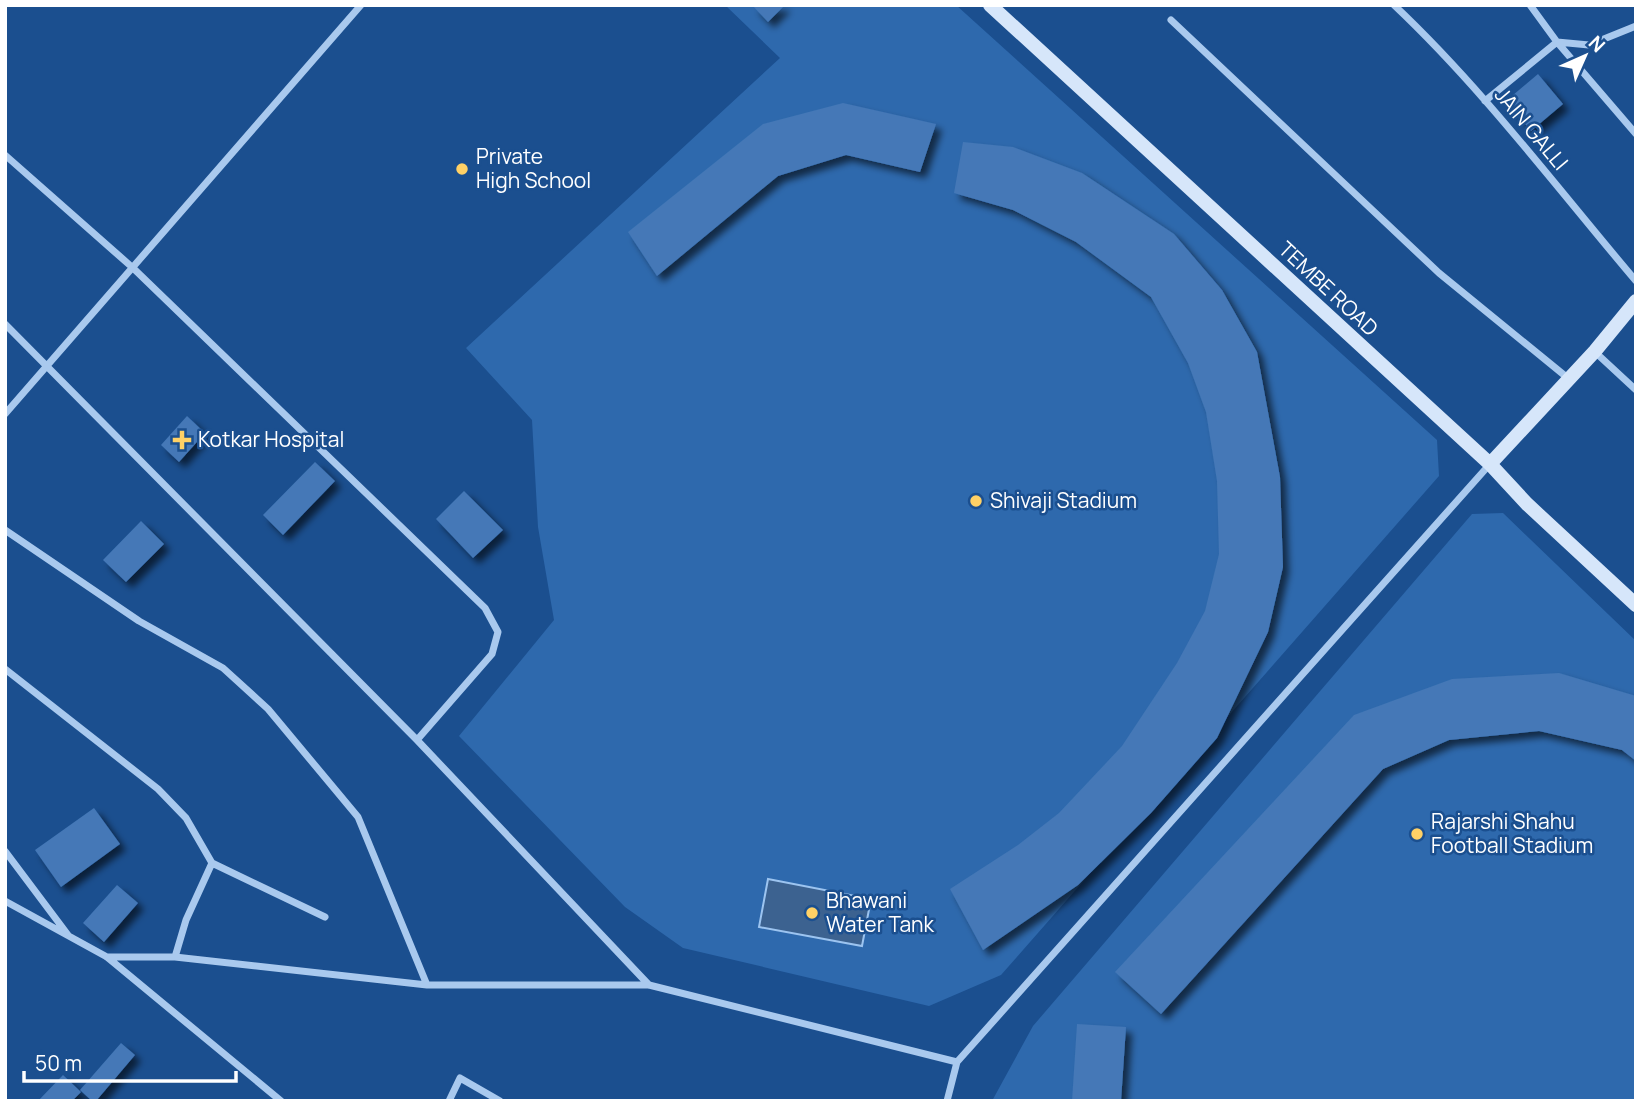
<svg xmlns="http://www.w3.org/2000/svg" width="1641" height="1106" viewBox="0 0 1641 1106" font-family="Manrope,sans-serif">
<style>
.green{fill:#2e69ad}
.water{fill:#3c6290;stroke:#9cc4f0;stroke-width:2}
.building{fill:#4478b7;filter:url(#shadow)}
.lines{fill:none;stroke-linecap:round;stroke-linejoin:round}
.street{stroke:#a9c9ee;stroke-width:7}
.secondary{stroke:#d6e6fa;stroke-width:14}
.poi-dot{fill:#ffd166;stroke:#1b4f8f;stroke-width:2.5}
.labels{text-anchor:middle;stroke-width:5;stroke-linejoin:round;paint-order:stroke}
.street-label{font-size:21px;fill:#fff;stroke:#1b4f8f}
.poi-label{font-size:21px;fill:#fff;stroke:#1b4f8f;text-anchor:start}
</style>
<defs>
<filter id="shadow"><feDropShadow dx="6" dy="6" stdDeviation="3.5" flood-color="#0009"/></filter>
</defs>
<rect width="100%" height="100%" fill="#1b4f8f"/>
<path class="green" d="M725 5H956L1437 440 1439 476 1001 975 929 1006 683 948 625 907 459 736 554 620 538 527 532 420 466 348 780 58Z
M1503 513 1636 641V1101H992L1033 1026 1472 514Z"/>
<path class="water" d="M768 879 871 899 862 946 759 927Z"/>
<path class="building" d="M752 5H785L768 22Z
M1538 74 1563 104 1531 131 1506 101Z
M843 103 936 124 920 172 846 155 778 176 657 276 628 232 763 124Z
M963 142 1013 147 1082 173 1174 234 1222 290 1257 352 1280 477 1283 567 1268 632 1217 738 1151 813 1078 885 983 950 950 889 1018 845 1059 813 1122 746 1177 663 1205 611 1219 554 1217 481 1206 412 1188 363 1151 297 1076 242 1013 210 954 193Z
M187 416 205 433 179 462 161 445Z
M315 462 335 481 283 535 263 515Z
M464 491 503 530 473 558 436 519Z
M141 521 164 544 126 582 103 560Z
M1559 673 1636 696V761L1622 750 1539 731 1449 740 1383 769 1161 1014 1115 972 1354 715 1452 679Z
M94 808 120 844 61 887 35 850Z
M117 885 138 903 104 942 83 923Z
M1077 1024 1126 1027 1121 1101H1072Z
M121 1043 135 1055 96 1101H92L80 1090Z
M63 1075 81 1092 72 1101H38Z"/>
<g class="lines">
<path class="street" d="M1394 5C1483 89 1557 188 1636 281
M1530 5 1557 42 1589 45 1636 26
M1171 20 1439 273 1569 379
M1485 101 1557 42 1636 134
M5 155 133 268 485 608 498 632 492 654 417 740
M5 324 417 740 649 985
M1595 352 1636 390
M5 414 361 5
M5 530 139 621 223 668 268 709 358 817 427 985
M5 669 158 789 186 818 212 863 325 917
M5 851 68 935
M5 901 107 957 281 1101
M107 957H175L427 985H649L957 1062 947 1101
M175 957 186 920 212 863
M957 1062 1490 464
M449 1101 460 1078 500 1101"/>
<path class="secondary" d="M990 5 1490 464 1527 504 1636 605
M1490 464 1595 351 1636 301"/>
</g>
<g class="poi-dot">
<circle cx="462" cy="169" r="7"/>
<path d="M178.5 429.5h7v7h7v7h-7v7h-7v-7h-7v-7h7z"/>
<circle cx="976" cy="501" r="7"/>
<circle cx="1417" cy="834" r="7"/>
<circle cx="812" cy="913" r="7"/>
</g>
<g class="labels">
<g class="street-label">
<text transform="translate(1531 129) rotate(50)" y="7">JAIN GALLI</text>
<text transform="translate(1328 289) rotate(43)" y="7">TEMBE ROAD</text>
</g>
<g class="poi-label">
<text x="476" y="164">Private<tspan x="476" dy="24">High School</tspan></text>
<text x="198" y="447">Kotkar Hospital</text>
<text x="990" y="508">Shivaji Stadium</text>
<text x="1431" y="829">Rajarshi Shahu<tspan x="1431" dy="24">Football Stadium</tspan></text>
<text x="826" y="908">Bhawani<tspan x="826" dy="24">Water Tank</tspan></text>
</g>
</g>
<rect width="1641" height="1106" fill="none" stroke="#ffffff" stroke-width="14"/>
<g transform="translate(1585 56) rotate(45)" stroke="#1b4f8f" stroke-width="5" paint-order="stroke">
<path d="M0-5L12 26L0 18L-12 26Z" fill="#ffffff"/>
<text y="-10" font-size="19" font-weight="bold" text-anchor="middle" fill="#ffffff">N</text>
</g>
<path d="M24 1071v10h212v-10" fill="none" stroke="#ffffff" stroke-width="3.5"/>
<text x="35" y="1071" font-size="21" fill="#ffffff" stroke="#1b4f8f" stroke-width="5" paint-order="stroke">50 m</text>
</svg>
